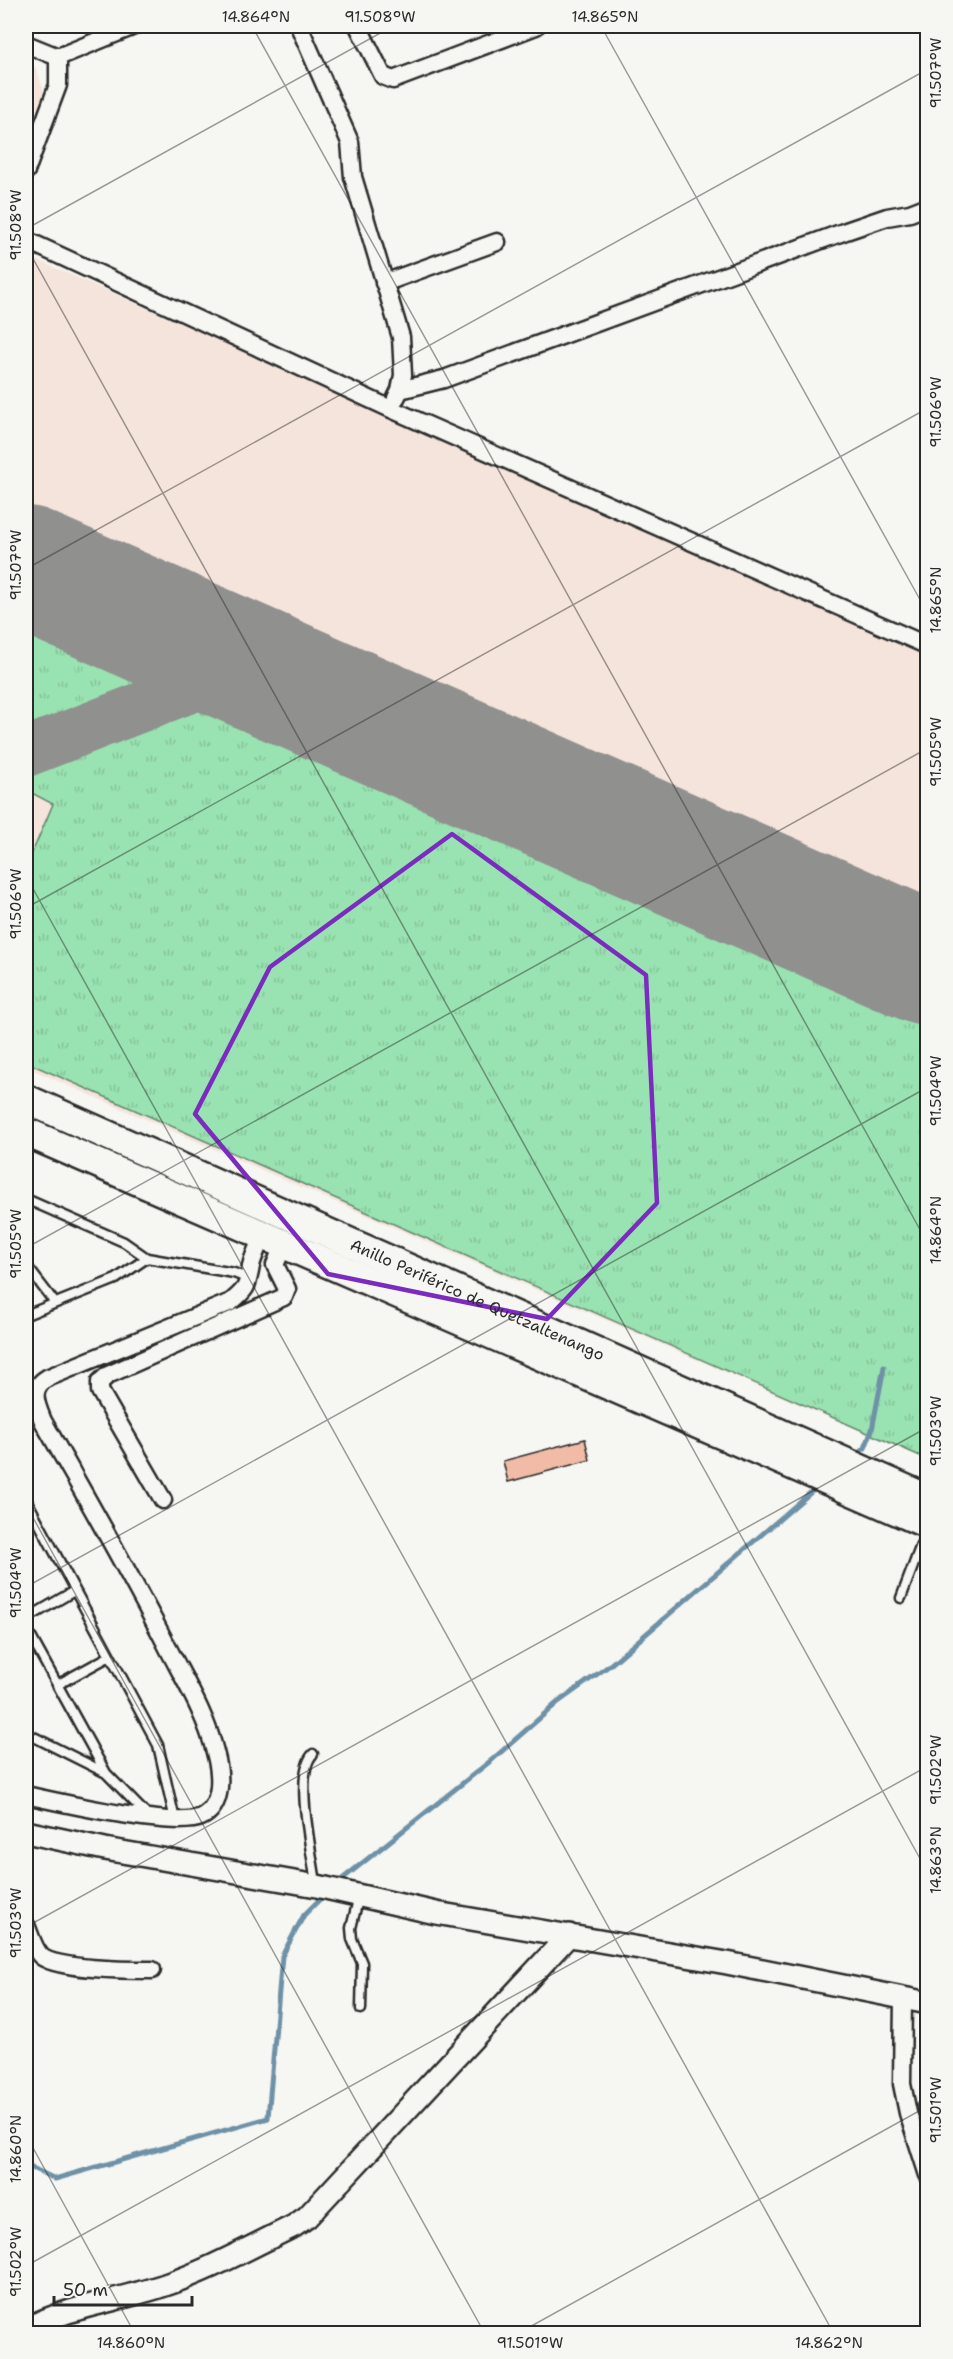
<svg xmlns="http://www.w3.org/2000/svg" width="953" height="2359" viewBox="0 0 953 2359" font-family="'Shantell Sans',sans-serif">
<style>
.built{fill:#f5e4dc}
.grass{fill:url(#grass-tufts);stroke:#62866e;stroke-width:1.5}
.lines{fill:none;stroke-linecap:round;stroke-linejoin:round}
.stream{stroke:#6e91a7;stroke-width:5}
.taxiway{stroke:#90908e;stroke-width:50}
.runway{stroke:#90908e;stroke-width:124}
.building{fill:#f2bba7;stroke:#2b2b2b;stroke-width:1.5}
.service-casing{stroke:#2b2b2b;stroke-width:13}
.minor-casing{stroke:#2b2b2b;stroke-width:21}
.tertiary-casing{stroke:#2b2b2b;stroke-width:26}
.trunk-casing{stroke:#2b2b2b;stroke-width:33}
.service{stroke:#f6f6f2;stroke-width:8}
.minor{stroke:#f6f6f2;stroke-width:16}
.tertiary{stroke:#f6f6f2;stroke-width:21}
.trunk{stroke:#f6f6f2;stroke-width:28}
.marked{fill:none;stroke:#7b2cbf;stroke-width:4.5;stroke-linejoin:round}
.ticks{fill:none;stroke:#2b2b2b;stroke-width:1.5;stroke-opacity:0.45}
.labels{text-anchor:middle;stroke-width:4.5;stroke-linejoin:round;paint-order:stroke}
.street-label{font-size:16px;fill:#2b2b2b;stroke:#f6f6f2}
.neatline{fill:none;stroke:#2b2b2b;stroke-width:2}
.ticks-label{font-size:15px;text-anchor:middle;fill:#2b2b2b}
</style>
<defs>
<pattern id="grass-tufts" width="24" height="20" patternUnits="userSpaceOnUse" patternTransform="scale(1.5)"><rect width="24" height="20" fill="#99e2b1"/><path d="M3 7l-1-3M5 7V3M7 7l1-3M15 17l-1-3M17 17v-4M19 17l1-3" fill="none" stroke="#84c298"/></pattern>
</defs>
<rect width="100%" height="100%" fill="#f6f6f2"/>
<filter id="ink" filterUnits="userSpaceOnUse"><feTurbulence type="fractalNoise" baseFrequency=".0167" numOctaves="2"/><feDisplacementMap in="SourceGraphic" scale="12" xChannelSelector="R" yChannelSelector="G"/><feConvolveMatrix kernelMatrix="1 2 1 2 8 2 1 2 1" color-interpolation-filters="sRGB"/></filter>
<g filter="url(#ink)">
<path class="built" d="M26 57 37 70 44 92 26 133Z
M26 255 927 652V1460L26 1067Z"/>
<path class="grass" d="M26 598 129 644C147 663 149 677 127 693L26 734Z
M232 695 274 707 927 996V1459L26 1062V867L53 804 26 790V774L204 700Z"/>
<g class="lines">
<path class="stream" d="M854 1456 865 1448 872 1430 884 1367
M336 1884 493 1759 557 1703 610 1665 817 1487
M26 2165 55 2179 268 2118 282 1956 304 1915 325 1894"/>
<path class="taxiway" d="M131 615C166 635 202 670 154 702
M26 752 190 688 225 679H253L278 683 332 702"/>
<path class="runway" d="M26 568 928 964"/>
</g>
<path class="building" d="M585 1439 590 1460 508 1482 503 1461Z"/>
<g class="lines">
<defs>
<path id="service" d="M26 1199 124 1242 147 1258 234 1273 249 1279
M26 1265 55 1303
M26 1315 116 1279 147 1258
M26 1499 158 1745 175 1820
M901 1598 927 1529
M26 1619 74 1591
M26 1628 106 1773
M57 1685 110 1656
M26 1733 106 1773 148 1816
M313 1754C293 1774 313 1856 316 1884
M359 1896 351 1928 352 1939 362 1963 361 2009"/>
<path id="minor" d="M299 26 350 142 353 177 401 337 403 375 400 390 396 398
M358 26 383 76 393 80 536 26
M26 44 58 57 134 26
M26 171 58 85V57
M26 240 391 409 928 646
M384 283 497 242
M400 390 444 379 846 231 887 217 910 213 928 206
M163 1500 100 1391V1382L108 1375 284 1297 287 1289 275 1265 284 1244
M26 1795C58 1802 175 1829 201 1817 224 1806 221 1773 215 1752 206 1715 185 1681 168 1648 129 1571 85 1496 43 1421 36 1404 29 1389 47 1378L231 1302C248 1288 247 1286 251 1266 253 1256 259 1245 263 1235
M26 1925C30 1934 33 1947 40 1955 52 1970 132 1970 152 1970
M903 1998 902 2084 908 2113 928 2175"/>
<path id="tertiary" d="M26 1832 105 1849 317 1886 436 1913 727 1963 928 2003
M26 2329C70 2306 118 2301 165 2285 210 2270 252 2246 294 2226L307 2217 569 1935"/>
<g id="trunk">
<path id="s1" d="M26 1099 928 1499"/>
<path d="M26 1132 928 1524"/>
</g>
</defs>
<use href="#service" class="service-casing"/>
<use href="#minor" class="minor-casing"/>
<use href="#tertiary" class="tertiary-casing"/>
<use href="#trunk" class="trunk-casing"/>
<use href="#service" class="service"/>
<use href="#minor" class="minor"/>
<use href="#tertiary" class="tertiary"/>
<use href="#trunk" class="trunk"/>
</g>
</g>
<path class="marked" d="M452 834 646 975 657 1203 547 1319 328 1274 195 1114 270 967Z"/>
<path class="ticks" d="M252 26 928 1244M601 26 928 614M26 229 393 26M26 246 928 1873M26 569 928 69M26 876 834 2334M26 908 928 408M26 1248 928 748M26 1505 485 2334M26 1587 928 1087M26 1927 928 1427M26 2135 135 2334M26 2266 928 1766M517 2334 928 2106"/>
<g class="labels">
<g class="street-label">
<text dy="6" stroke="none"><textPath href="#s1" startOffset="494">Anillo Periférico de Quetzaltenango</textPath></text>
</g>
</g>
<rect width="953" height="2359" fill="none" stroke="#f6f6f2" stroke-width="66"/>
<path d="M54 2296v9h138v-9" fill="none" stroke="#2b2b2b" stroke-width="3"/>
<text x="63" y="2296" font-size="18" fill="#2b2b2b" stroke="#f6f6f2" stroke-width="4.5" paint-order="stroke">50 m</text>
<rect x="33" y="33" width="887" height="2293" class="neatline"/>
<g class="ticks-label">
<text x="256" y="22">14.864°N</text>
<text x="380" y="22">91.508°W</text>
<text x="605" y="22">14.865°N</text>
<text transform="translate(936 73) rotate(-90)" y="5">91.507°W</text>
<text transform="translate(16 225) rotate(-90)" y="5">91.508°W</text>
<text transform="translate(936 412) rotate(-90)" y="5">91.506°W</text>
<text transform="translate(16 565) rotate(-90)" y="5">91.507°W</text>
<text transform="translate(936 600) rotate(-90)" y="5">14.865°N</text>
<text transform="translate(936 752) rotate(-90)" y="5">91.505°W</text>
<text transform="translate(16 904) rotate(-90)" y="5">91.506°W</text>
<text transform="translate(936 1091) rotate(-90)" y="5">91.504°W</text>
<text transform="translate(936 1230) rotate(-90)" y="5">14.864°N</text>
<text transform="translate(16 1244) rotate(-90)" y="5">91.505°W</text>
<text transform="translate(936 1431) rotate(-90)" y="5">91.503°W</text>
<text transform="translate(16 1583) rotate(-90)" y="5">91.504°W</text>
<text transform="translate(936 1770) rotate(-90)" y="5">91.502°W</text>
<text transform="translate(936 1860) rotate(-90)" y="5">14.863°N</text>
<text transform="translate(16 1923) rotate(-90)" y="5">91.503°W</text>
<text transform="translate(936 2110) rotate(-90)" y="5">91.501°W</text>
<text transform="translate(16 2149) rotate(-90)" y="5">14.860°N</text>
<text transform="translate(16 2262) rotate(-90)" y="5">91.502°W</text>
<text x="131" y="2348">14.860°N</text>
<text x="530" y="2348">91.501°W</text>
<text x="829" y="2348">14.862°N</text>
</g>
</svg>
